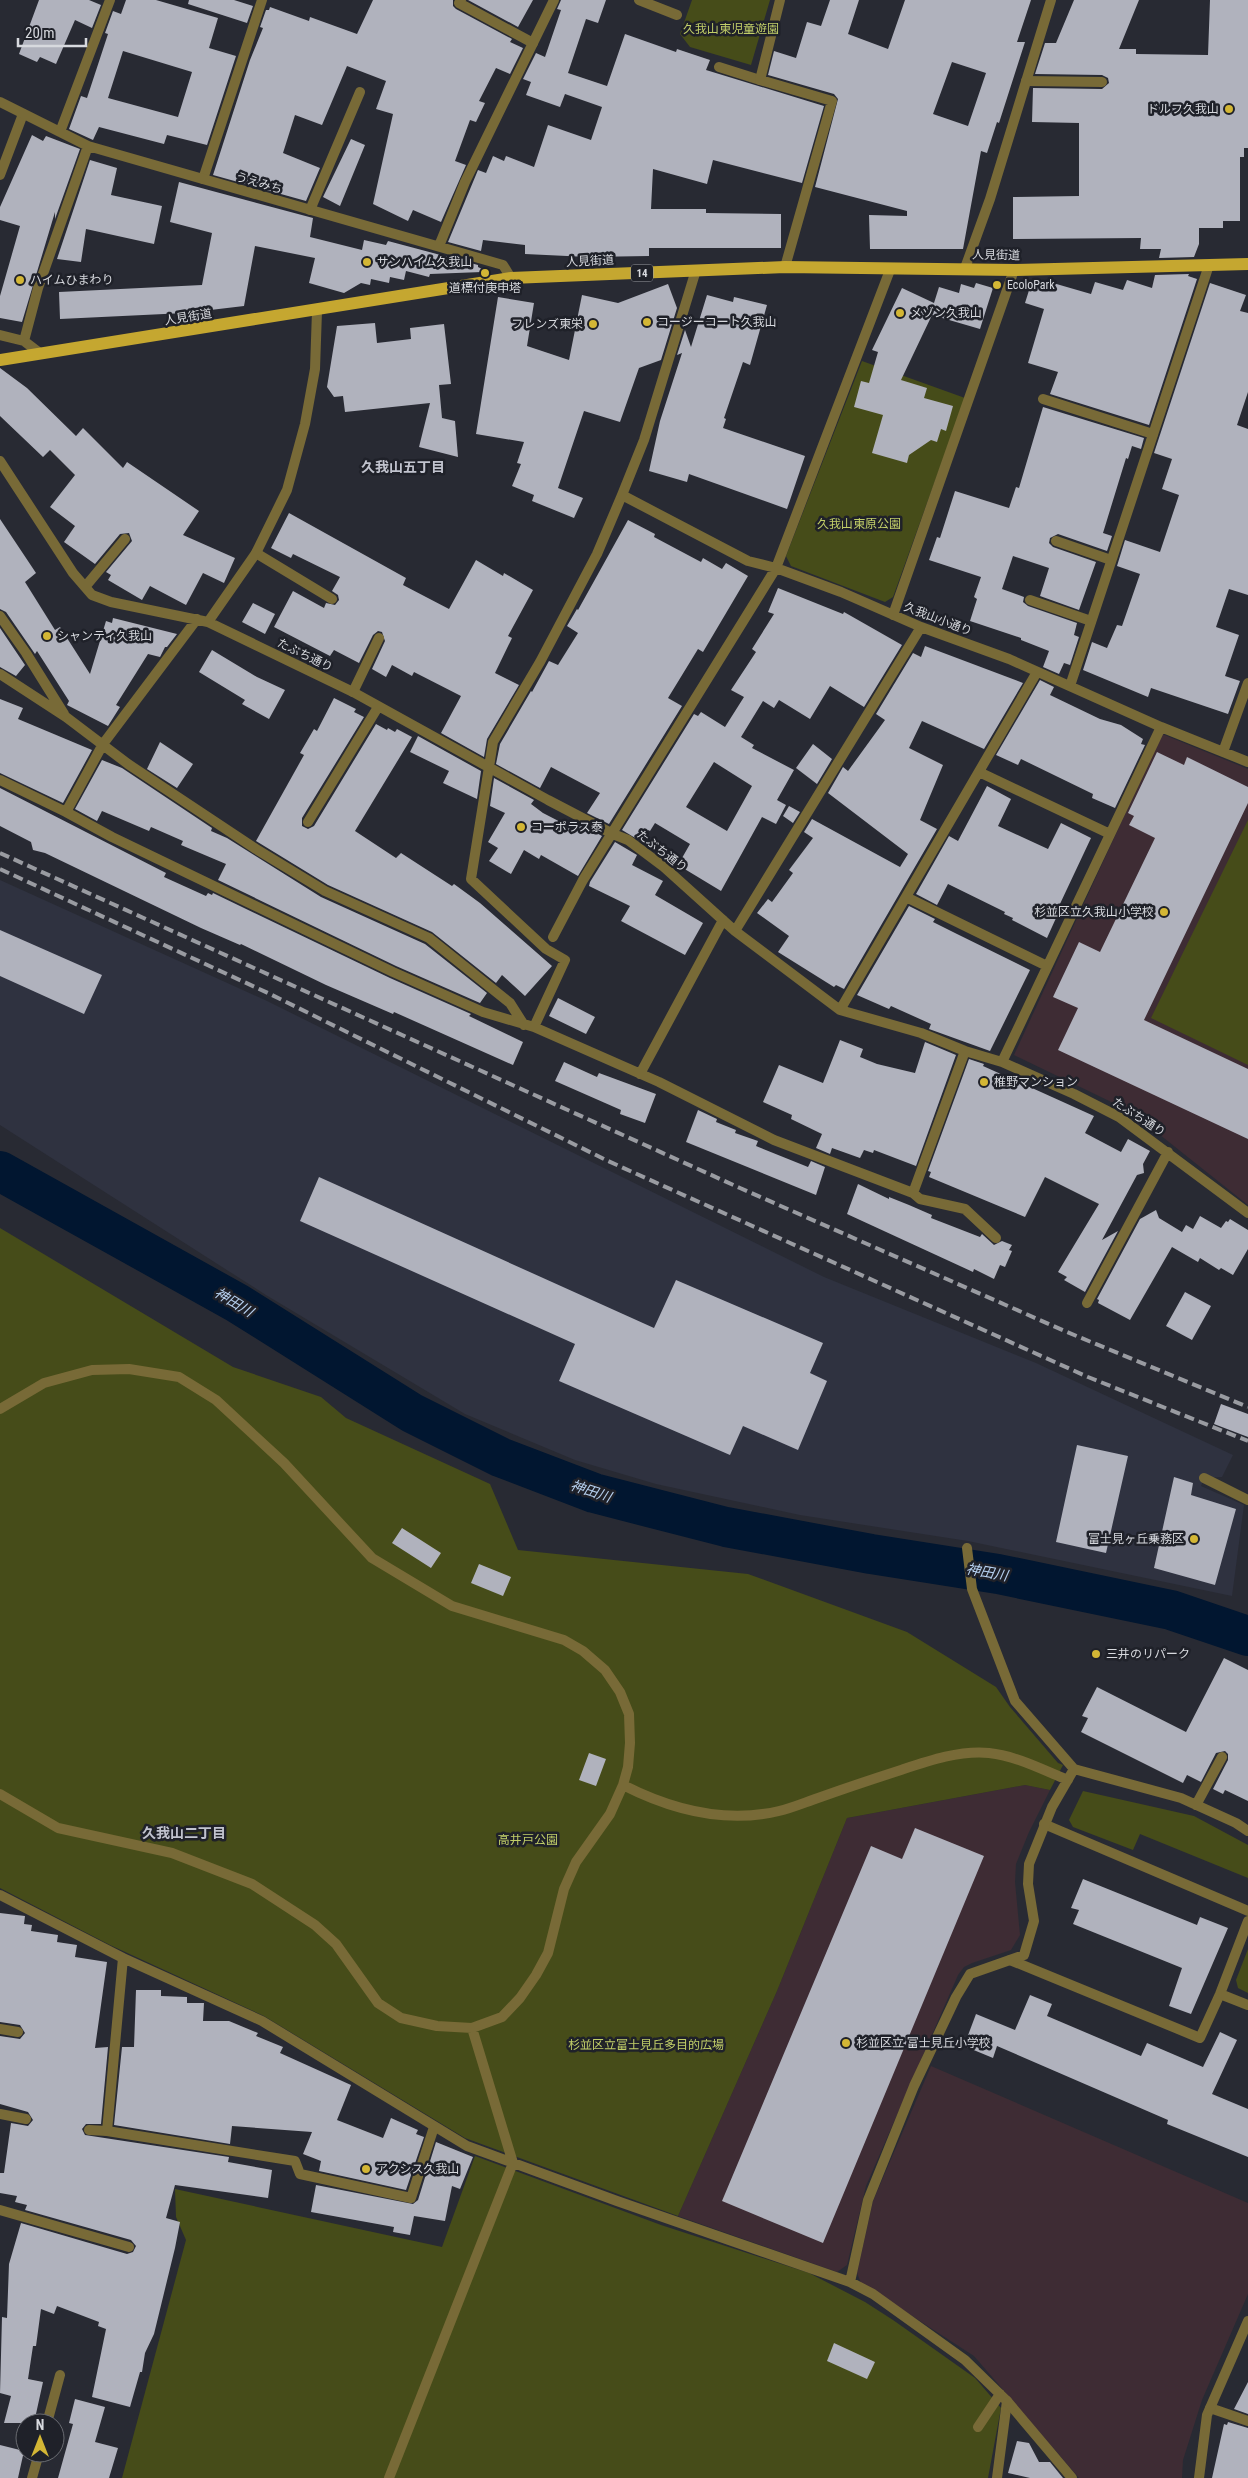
<svg xmlns="http://www.w3.org/2000/svg" width="1248" height="2478" viewBox="0 0 1248 2478" font-family="'Roboto Condensed','Noto Sans JP',sans-serif">
<style>
.built{fill:#2f3240}
.education{fill:#3e2c34}
.green{fill:#464c19}
.lines{fill:none;stroke-linecap:round;stroke-linejoin:round}
.river{stroke:#011630;stroke-width:40}
.building{fill:#b0b2bd;fill-rule:evenodd}
.lane{stroke:#786a37;stroke-width:10}
.street{stroke:#786a37;stroke-width:10}
.primary{stroke:#c5a730;stroke-width:12}
.rail{stroke:#999ba1;stroke-width:4;stroke-dasharray:10 5;stroke-linecap:butt}
.poi-dot{fill:#d3b635;stroke:#1f2129;stroke-width:2}
.labels{text-anchor:middle;stroke-width:5;stroke-linejoin:round;paint-order:stroke}
.shield{fill:#1f2129;stroke:#a0a2a8;stroke-width:1}
.shield-label{font-size:11px;font-weight:bold;fill:#d7d9de}
.park-label{font-size:12px;fill:#c2cf68;stroke:#1f2129}
.poi-label{font-size:12px;fill:#d7d9de;stroke:#1f2129;text-anchor:start}
.street-label{font-size:12px;fill:#d7d9de;stroke:#1f2129}
.neighbourhood-label{font-size:14px;font-weight:bold;fill:#c1c3ce;stroke:#1f2129}
.water-label{font-size:14px;font-style:italic;fill:#b6d0ef;stroke:#1f2129}
</style>
<rect width="100%" height="100%" fill="#282a33"/>
<path class="built" d="M0 880 265 1000 824 1277 1036 1363 1233 1455 1222 1477 1204 1478 1201 1486 1244 1505 1232 1596 968 1541 800 1515 656 1484 575 1460 465 1414 266 1295 0 1125Z"/>
<path class="education" d="M1162 734 1248 769V1205L1130 1111 1014 1055Z
M1025 1785 1050 1790 1029 1832 1016 1864 1015 1882 1020 1935 1011 1950 972 1963 964 1967 958 1975 866 2186 847 2265 837 2272 678 2216 777 1991 847 1818Z
M931 2066 1248 2203V2294L1202 2400 1183 2460 1182 2478H1079L974 2356 861 2283 857 2273 873 2201Z"/>
<path class="green" d="M692 0H770L751 65 690 47 680 34Z
M862 361 965 398 893 597 885 602 791 566 786 556Z
M1248 820V1065L1151 1018Z
M0 1228 233 1367 321 1397 346 1418 490 1484 518 1550 748 1574 907 1632 996 1687 1010 1707 1058 1763 1063 1765 1050 1790 1025 1785 847 1818 777 1991 678 2216 465 2138 264 2016 110 1945 0 1888Z
M1083 1791 1194 1816 1248 1845V1878L1140 1834 1133 1850 1073 1827 1069 1820Z
M1248 1949V1993L1238 1988 1236 1980Z
M475 2156 661 2225 809 2273 865 2302 893 2320 975 2378 1001 2408 988 2478H122L186 2240 176 2217 175 2189 442 2247Z"/>
<g class="lines">
<path class="river" d="M0 1171 237 1303 412 1413 500 1457 594 1493 726 1527 871 1554 998 1574 1171 1610 1248 1636"/>
</g>
<path class="building" d="M39 0H89L101 5 92 28 75 20 56 64 40 57 37 62 19 54Z
M126 0H156L218 18 209 48 236 56 207 145 167 135 164 144 99 127 93 140 69 129 81 96 87 98 108 34 105 33 113 11 121 14ZM123 51 192 72 178 117 108 98Z
M189 0H234L253 6 247 23 188 4Z
M373 0H453V6L456 9 512 39 510 42 523 48 510 74 496 68 479 101 485 103 476 122 470 120 455 161 466 165 441 222 413 210 408 221 373 204 393 114 376 109 386 81 347 66 322 125 295 115 283 153 320 168 306 201 213 175 250 60 263 28 260 27 266 10H269L270 7 309 21 310 17 357 34Z
M468 0H533L518 27Z
M561 0H606L598 23 586 19 568 73 607 86 625 34 676 52 677 49 710 60 706 70 824 106 802 183 713 160 707 184 653 169 651 209H706V213L781 214V248H649V256L588 257 525 254V245L483 240 481 251 448 242 478 170 486 173 493 156 504 161 506 156 534 167 548 125 591 140 602 107 565 94 560 107 526 95 531 82 523 79 536 53 545 57 561 10 557 9Z
M830 0H859L848 34 888 49 905 0H1031L1017 42H1025L999 123 997 122 987 153 981 151 963 249H870L869 215 907 216V211L815 187 838 99 834 94 768 75 774 51 796 58 807 22 821 26ZM952 62 986 73 968 126 933 114Z
M1074 0H1139L1119 49H1136V54L1208 55 1210 0H1248V148H1244V157H1240V221H1223V228H1199V244L1194 257 1159 258 1161 249H1140L1141 238 1013 239V197L1079 196V123L1032 122 1033 88 1102 89 1109 83 1108 78 1102 75 1035 74 1045 43H1056Z
M32 135 43 141 46 136 80 149 55 219V212L22 322 0 318V296L20 226 0 220V207Z
M351 139 365 145 340 206 323 197Z
M90 160 117 168 111 195 162 206 154 244 86 229 81 262 57 259Z
M179 182 313 218 310 237 362 250 364 240 386 245 388 241 478 265V267L482 269V272L430 274 429 277 406 271 404 280 390 277 389 283 371 279 370 285 361 283 344 293 309 283 315 258 255 246 244 306 185 313 60 319 59 292 202 285 212 233 170 222Z
M1189 274 1188 276 1197 279 1149 425 1050 394 1058 372 1028 363 1044 309 1025 303 1031 284 1050 289 1053 283 1091 294 1095 282 1123 290 1127 280 1152 288 1155 275Z
M976 283 993 288 980 329 932 315 901 380 927 388 924 398 953 406 946 431 941 429 937 442 931 440 909 455 907 463 872 453 883 415 854 407 861 381 869 383 878 352 872 350 902 288 934 303 939 287 959 293 961 284 974 288Z
M1210 283 1246 295 1240 311 1248 313V392L1237 425 1248 429V595L1229 589 1216 627 1239 635 1225 676 1240 681 1228 714 1151 688 1148 697 1083 670 1092 642 1107 648 1117 625 1122 626 1140 574 1117 566 1125 540 1160 552 1179 495 1162 489 1172 459 1154 453Z
M668 284 677 308 661 360 639 368 620 422 584 411 558 488 583 498 574 518 532 501 534 495 512 486 521 464 517 463 524 442 476 434 498 297 534 303 527 346 569 360 582 295 618 303Z
M707 295 733 302 734 297 767 305 750 365 743 362 724 418 726 419 723 428 805 456 787 509 689 474 687 482 649 471 660 421 682 353 677 355 685 330 691 347Z
M375 323 377 343 411 339 410 328 444 324 451 384 439 385 442 418 455 421 458 457 419 447 430 403 345 412 343 396 334 397 327 387 337 326Z
M0 368 27 388 76 436 83 428 123 468 127 462 199 511 183 535 235 558 224 583 203 573 186 605 150 586 142 600 108 580 111 575 106 572 132 541 129 533 120 534 95 564 64 542 75 526 50 507 75 475 50 450 43 457 0 416Z
M1043 407 1144 438 1141 449 1132 446 1128 459 1126 458 1103 533 1112 536 1107 551 1058 534 1050 538 1049 543 1053 547 1096 562 1079 610 1040 596 1049 568 1013 556 1002 589 1024 597 1023 602 1028 606 1077 623 1074 635 1079 637 1070 665 1064 663 1059 674 1043 667 1049 651 1021 640V638L970 621 977 599 974 597 981 577 929 560 937 537 940 538 955 491 1009 508 1016 487 1019 488Z
M289 513 406 578 403 585 449 609 476 560 503 576 504 573 533 590 508 636 512 638 495 673 519 685 487 739 484 757 441 733 461 696 414 672 412 676 392 665 386 677 372 669 385 641 382 632 378 631 373 635 359 663 334 650 330 656 274 627 293 591 324 608 326 603 335 605 339 600 338 595 332 591 340 577 293 554 291 558 271 548Z
M0 519 36 573 25 582 55 630 60 627 90 674 106 621 112 623 113 618 177 634 167 647H165L160 657 148 654 116 705 120 707 108 726 67 705 69 701 37 651 35 654 6 612 0 609Z
M628 520 655 534 654 537 701 562 703 558 722 569 726 563 748 576 703 652 698 649 668 698 682 706 609 824 587 813 600 793 551 767 540 788 496 764 500 744 531 691 532 692 549 661 558 665 578 633 567 626 577 609 578 610Z
M778 588 843 614 844 612 902 645 864 707 830 686 810 719 779 700 774 708 763 701 741 737 754 745 752 748 794 770 777 800 786 805 776 824 762 817 721 891 678 865 690 844 655 823 650 831 648 830 642 842 622 830 694 714 698 716 701 712 725 727 744 697 731 690 756 652 752 649 774 614 768 612ZM714 762 752 786 727 831 686 807Z
M253 603 275 614 265 634 242 622Z
M0 628 25 665 16 676 0 667Z
M925 646 1023 683 984 749 922 721 909 748 943 765 920 820 937 829 844 989 836 985 834 987 778 952 789 936 757 913 768 899 772 902 793 873 789 870 813 838 804 832 812 819 900 867 908 854 828 793 843 767 848 771 885 720 876 714 913 653 921 657Z
M212 650 257 677 285 690 269 719 242 704 245 700 199 672Z
M1040 680 1054 687 1050 695 1100 719 1121 725 1143 739 1141 744 1145 745 1115 808 1092 798 1093 794 1021 759 1018 765 996 755Z
M334 698 356 709 354 712 364 717 302 818V826L308 829 314 826 376 724 387 730 388 728 395 732 397 729 412 737 355 831 396 858 401 853 452 886 454 884 480 903 552 966 525 996 502 975 496 983 432 932 328 885 256 841 304 755 300 753 314 729 317 731Z
M0 699 23 708 18 719 92 750 63 803 0 773Z
M418 736 481 771 477 799 443 783 449 771 410 752Z
M160 742 193 764 177 788 147 769Z
M813 744 832 759 817 784 796 768Z
M1157 752 1184 765 1187 757 1248 787V803L1144 1020 1248 1069V1139L1058 1050 1078 1008 1053 997 1079 942 1100 952 1155 838 1129 825 1134 816 1128 813Z
M102 760 122 768 212 828 211 831 227 838 321 897 425 944 487 993 480 1003 396 966 218 880 226 864 181 845 183 841 151 827 149 831 102 811 97 821 75 809Z
M494 778 534 800 531 804 543 813 576 830 580 824 602 836 578 876 541 855 539 859 524 850 511 874 489 861 498 848 488 842 505 813 490 806Z
M987 786 1011 799 998 826 1048 849 1061 823 1091 838 1059 906 1061 907 1047 938 1012 920 1013 918 1004 914 1005 912 948 884 937 905 916 894 949 836 958 841Z
M0 788 166 873 164 877 206 896 208 893 212 895 213 893 390 978 471 1014 469 1016 523 1042 513 1065 394 1012 393 1014 326 985 241 944 240 945 201 928 45 853 33 850 31 842 0 826Z
M789 806 800 812 793 823 783 816Z
M615 842 637 855 632 865 663 881 655 895 703 923 685 955 621 921 630 906 589 886 590 882Z
M909 906 935 919 933 922 957 934 1030 970 990 1051 929 1029 931 1024 891 1006 889 1009 857 995Z
M0 930 102 975 84 1014 0 976Z
M558 998 595 1017 586 1034 549 1016Z
M840 1040 863 1049 860 1057 877 1064 915 1073 925 1042 956 1055 916 1166 874 1150 873 1153 864 1150 860 1158 832 1148 830 1154 816 1148 822 1134 791 1119 792 1115 763 1102 779 1065 823 1083Z
M969 1059 984 1064 983 1066 1094 1116 1085 1133 1121 1152 1128 1139 1150 1151 1143 1164 1144 1173 1137 1175 1102 1240 1118 1231 1085 1292 1064 1280 1067 1277 1058 1272 1099 1204 1045 1177 1025 1217 929 1177 931 1172 928 1171Z
M564 1062 597 1077 599 1073 656 1094 645 1123 620 1114 621 1110 555 1081Z
M698 1110 717 1119 716 1122 736 1130 735 1133 758 1141 756 1146 808 1167 811 1161 825 1167 816 1195 686 1142Z
M319 1177 654 1328 676 1280 823 1343 810 1373 827 1381 798 1450 743 1426 730 1455 559 1381 575 1344 300 1221Z
M858 1184 889 1199V1197L909 1205 932 1215 931 1218 980 1237 982 1234 994 1245 1002 1241 1012 1245 1009 1250 1012 1251 1005 1267 1000 1265 994 1279 974 1269 973 1272 847 1214Z
M1156 1210 1159 1218 1182 1232 1186 1225 1193 1229 1200 1216 1221 1228 1226 1221 1228 1222 1230 1219 1248 1230V1249L1233 1275 1221 1268 1219 1270 1200 1258 1198 1262 1172 1247 1130 1320 1098 1303 1099 1300 1097 1299 1140 1219Z
M1185 1292 1211 1306 1192 1340 1166 1326Z
M1221 1404 1248 1414V1437L1214 1424Z
M1077 1445 1128 1456 1106 1553 1056 1542Z
M1174 1477 1193 1483 1191 1495 1236 1509 1215 1585 1154 1568Z
M402 1528 441 1553 431 1568 392 1543Z
M479 1564 511 1577 503 1596 471 1583Z
M1224 1658 1248 1670V1801L1225 1790 1223 1794 1213 1789 1228 1760V1754L1225 1751 1216 1753 1201 1782 1187 1775 1183 1783 1081 1732 1088 1718 1082 1716 1097 1687 1186 1732Z
M589 1753 606 1759 596 1786 579 1780Z
M915 1828 984 1856 823 2243 722 2201 871 1846 902 1859Z
M1083 1879 1197 1925 1200 1917 1228 1928 1191 2014 1169 2006 1182 1968 1073 1924 1079 1910 1071 1908Z
M0 1913 25 1916 24 1924 32 1925 31 1931 58 1935 57 1942 77 1945 75 1957 107 1962 95 2048 108 2047 101 2124H86L82 2129 85 2135 229 2157 228 2162 272 2170 268 2198 175 2185 166 2218 180 2222 175 2248 154 2334 145 2353 142 2372H140L130 2407 92 2397 106 2329 98 2326 99 2322 57 2306 54 2314 41 2309 36 2346H33L28 2379 43 2382 34 2423H4L11 2396 0 2393 2 2317 7 2318 9 2264 21 2223 127 2254 133 2252 136 2246 131 2240 25 2210 27 2205 15 2202 17 2196 0 2193V2173H4L11 2123 28 2126 33 2120 28 2112 0 2104V2036L20 2039 25 2033 20 2025 0 2022Z
M136 1990H161V1996L187 1997V2003H204L203 2021H229L258 2033 256 2036 283 2047 280 2053 351 2085 337 2120 383 2138 391 2118 418 2130 416 2134 424 2137 406 2190 319 2171 321 2161 303 2154 312 2132 232 2126 230 2144 114 2125 122 2047H134Z
M1030 1995 1052 2004 1047 2016 1141 2056 1147 2043 1203 2067 1220 2032 1237 2040 1212 2094 1248 2109V2157L1167 2124 1168 2120 997 2046 993 2058 964 2046 976 2014 1015 2030Z
M436 2142 473 2157 460 2189 452 2186 445 2221 414 2216 410 2235 393 2232 394 2227 311 2212 316 2185 413 2204 418 2200Z
M834 2343 875 2362 867 2379 827 2361Z
M1248 2382V2414L1234 2409Z
M75 2399 105 2407 95 2442 118 2448 109 2478H58L73 2424 69 2423Z
M1228 2422 1248 2428V2478H1212L1224 2424 1227 2425Z
M1017 2441 1029 2443 1039 2462H1050L1063 2478H1030L1008 2473Z
M0 2445 24 2451 18 2478H0Z"/>
<g class="lines">
<path class="lane" d="M461 0 459 3 533 43
M639 0 677 15
M719 67 760 80
M1026 81 1102 82
M0 175 23 114
M203 179 262 0
M310 210 360 92
M1043 399 1153 434
M1056 541 1111 560
M256 553 332 599
M1030 600 1091 621
M353 692 379 638
M1044 1824 1248 1911
M1010 1960 1200 2038 1220 1994 1248 1921
M1220 1994 1248 2005
M0 2029 18 2032
M0 2114 26 2119
M89 2130 107 2131 295 2161 300 2174 411 2198 434 2127
M0 2210 129 2247
M1210 2408 1248 2421
M997 2478 1007 2401"/>
<path class="street" d="M780 0 760 80 832 101 785 267
M0 102 88 146 503 265 511 278
M60 132 110 0
M439 246 465 182 554 0
M965 268 990 199 1051 0
M0 335 24 341 41 354
M24 341 38 288 88 146
M0 461 73 573 92 595 111 602 208 622 353 692 548 800 613 834 628 840 664 867 735 931 840 1010 921 1033 965 1051 1002 1062 1074 1094 1119 1117 1248 1213
M622 495 748 561 776 568 841 592 921 627 1009 659 1161 727 1248 762
M85 587 125 539
M893 615 1014 270
M0 616 26 653 64 714
M208 622 256 553 287 490 305 424 315 369 317 311
M0 674 66 717 128 764 256 849 325 891 429 938 510 1003 524 1025
M1070 686 1209 265
M1223 752 1248 683
M979 772 1110 834
M0 780 66 812 112 837 393 972 483 1012 534 1027 659 1082 774 1140 913 1193 965 1051
M66 812 103 744 197 619
M308 822 378 707
M906 897 1047 966
M735 931 921 627
M553 937 583 880 776 568 890 270
M840 1010 1037 672
M534 1027 565 960 546 949 471 879 493 742 540 662 597 554 622 495 644 440 696 270
M1002 1062 1161 727
M640 1074 723 920
M913 1193 920 1199 965 1209 996 1238
M1087 1303 1168 1152
M0 1409 44 1383 92 1370 129 1369 179 1377 216 1400 284 1463 372 1558 452 1606 564 1640 583 1651 605 1670 620 1692 629 1714 630 1743 628 1767 623 1785 610 1814 576 1862 564 1889 548 1953 536 1975 520 1998 502 2017 472 2028 437 2026 401 2018 378 2003 336 1944 315 1925 252 1884 172 1853 58 1828 0 1794
M1204 1478 1248 1500
M967 1548 972 1589 1015 1701 1074 1769 1181 1798 1236 1823 1248 1831
M623 1785C672 1810 724 1824 779 1811 792 1808 806 1802 818 1798 846 1788 873 1779 901 1770 928 1761 960 1750 989 1753 1017 1756 1043 1770 1068 1780
M1196 1805 1222 1757
M0 1895 123 1958 262 2021 467 2146 617 2201 850 2282 873 2294 965 2360 1007 2401 1072 2478
M107 2131 123 1958
M850 2282 868 2200 914 2086 956 1997 970 1974 1024 1955 1034 1921 1028 1884 1029 1864 1052 1807 1074 1769
M47 2423 60 2375
M978 2427 1000 2394
M32 2478 39 2453
M389 2478 513 2163 472 2028
M1199 2478 1207 2415 1248 2321"/>
<path class="primary" d="M0 360 511 278 785 267 1014 270 1248 264"/>
<path class="rail" d="M0 853 740 1188 1067 1332 1248 1407
M0 869 270 994 608 1161 1088 1377 1248 1441"/>
</g>
<g class="poi-dot">
<circle cx="1229" cy="109" r="5"/>
<circle cx="367" cy="262" r="5"/>
<circle cx="485" cy="273" r="5"/>
<circle cx="20" cy="280" r="5"/>
<circle cx="997" cy="285" r="5"/>
<circle cx="900" cy="313" r="5"/>
<circle cx="647" cy="322" r="5"/>
<circle cx="593" cy="324" r="5"/>
<circle cx="47" cy="636" r="5"/>
<circle cx="521" cy="827" r="5"/>
<circle cx="1164" cy="912" r="5"/>
<circle cx="984" cy="1082" r="5"/>
<circle cx="1194" cy="1539" r="5"/>
<circle cx="1096" cy="1654" r="5"/>
<circle cx="846" cy="2043" r="5"/>
<circle cx="366" cy="2169" r="5"/>
</g>
<g class="labels">
<rect class="shield" x="631" y="264.5" width="22" height="17" rx="4"/>
<g class="shield-label">
<text x="642" y="277">14</text>
</g>
<g class="park-label">
<text x="731" y="33">久我山東児童遊園</text>
<text x="859" y="528">久我山東原公園</text>
<text x="528" y="1844">高井戸公園</text>
<text x="646" y="2049">杉並区立富士見丘多目的広場</text>
</g>
<g class="poi-label">
<text x="1219" y="113" text-anchor="end">ドルフ久我山</text>
<text x="377" y="266">サンハイム久我山</text>
<text x="30" y="284">ハイムひまわり</text>
<text x="1007" y="289">EcoloPark</text>
<text x="485" y="292" text-anchor="middle">道標付庚申塔</text>
<text x="910" y="317">メゾン久我山</text>
<text x="657" y="326">コージーコート久我山</text>
<text x="583" y="328" text-anchor="end">フレンズ東栄</text>
<text x="57" y="640">シャンティ久我山</text>
<text x="531" y="831">コーポラス泰</text>
<text x="1154" y="916" text-anchor="end">杉並区立久我山小学校</text>
<text x="994" y="1086">椎野マンション</text>
<text x="1184" y="1543" text-anchor="end">富士見ヶ丘乗務区</text>
<text x="1106" y="1658">三井のリパーク</text>
<text x="856" y="2047">杉並区立 富士見丘小学校</text>
<text x="376" y="2173">アクシス久我山</text>
</g>
<g class="street-label">
<text transform="translate(259 183) rotate(16)" y="4">うえみち</text>
<text transform="translate(996 255) rotate(1)" y="4">人見街道</text>
<text transform="translate(590 261) rotate(-3)" y="4">人見街道</text>
<text transform="translate(188 317) rotate(-9)" y="4">人見街道</text>
<text transform="translate(938 619) rotate(21)" y="4">久我山小通り</text>
<text transform="translate(305 655) rotate(26)" y="4">たぶち通り</text>
<text transform="translate(662 851) rotate(38)" y="4">たぶち通り</text>
<text transform="translate(1139 1117) rotate(33)" y="4">たぶち通り</text>
</g>
<g class="neighbourhood-label">
<text x="403" y="472">久我山五丁目</text>
<text x="184" y="1838">久我山二丁目</text>
</g>
<g class="water-label">
<text transform="translate(234 1302) rotate(31)" y="5">神田川</text>
<text transform="translate(591 1491) rotate(18)" y="5">神田川</text>
<text transform="translate(987 1572) rotate(10)" y="5">神田川</text>
</g>
</g>
<g transform="translate(40 2438)"><circle r="24" fill="#1f2129" stroke="#696b71"/>
<path d="M0-4L9 19L0 12L-9 19Z" fill="#d3b635"/>
<text y="-8" font-size="14" font-weight="bold" text-anchor="middle" fill="#d7d9de">N</text>
</g>
<path d="M18 38v8h68v-8" fill="none" stroke="#d7d9de" stroke-width="2.5"/>
<text x="25" y="38" font-size="15" fill="#d7d9de" stroke="#1f2129" stroke-width="4" paint-order="stroke">20 m</text>
</svg>
